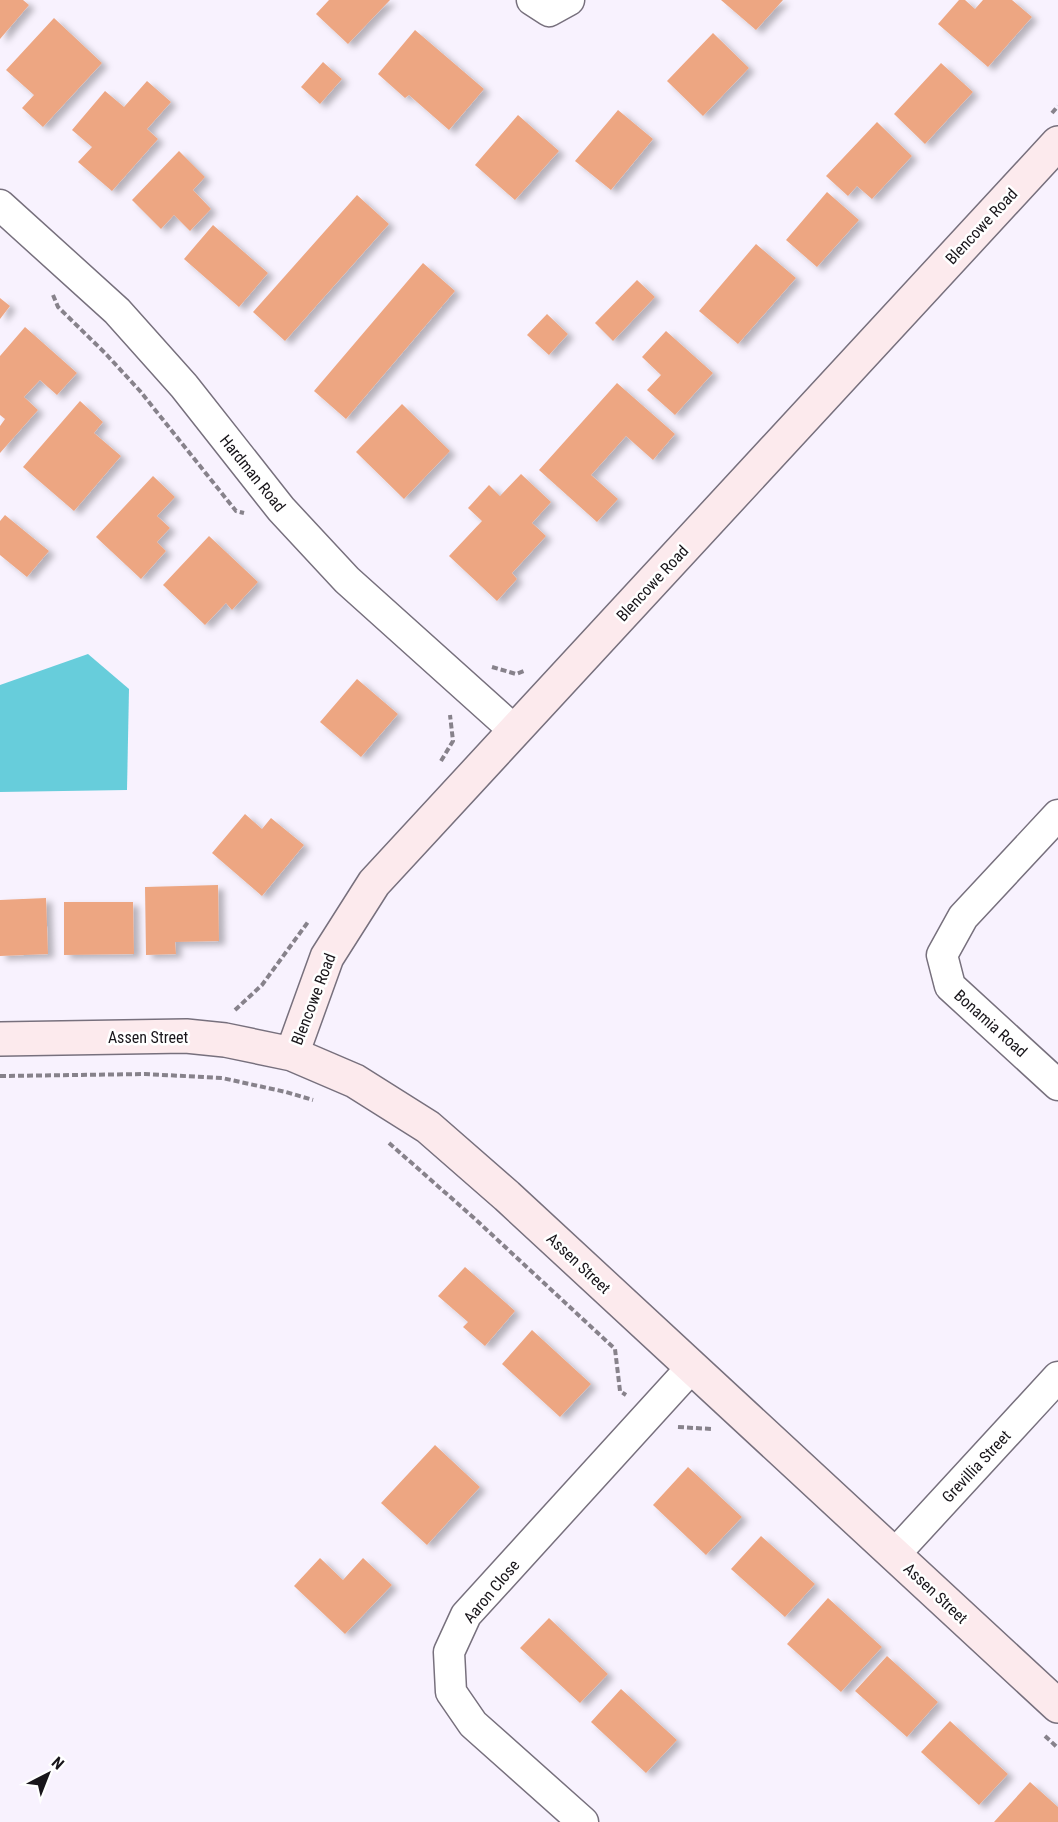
<svg xmlns="http://www.w3.org/2000/svg" width="1058" height="1822" viewBox="0 0 1058 1822" font-family="'Roboto Condensed',sans-serif">
<style>
.water{fill:#67cddb}
.building{fill:#eda682;filter:url(#shadow)}
.lines{fill:none;stroke-linecap:round;stroke-linejoin:round}
.street-casing{stroke:#77707d;stroke-width:33}
.secondary-casing{stroke:#77707d;stroke-width:36}
.path{stroke:#87828b;stroke-width:4;stroke-dasharray:6 3;stroke-linecap:butt}
.street{stroke:#fff;stroke-width:30}
.secondary{stroke:#fceaed;stroke-width:33}
.labels{text-anchor:middle;stroke-width:5;stroke-linejoin:round;paint-order:stroke}
.street-label{font-size:16px;fill:#18151a;stroke:#fff}
</style>
<defs>
<filter id="shadow"><feDropShadow dx="6" dy="4" stdDeviation="3" flood-color="#0004"/></filter>
</defs>
<rect width="100%" height="100%" fill="#f8f2fe"/>
<path class="water" d="M88 654 129 689 127 790 0 792V685Z"/>
<path class="building" d="M0 0H23L29 5 0 39Z
M329 0H390L348 44 316 14Z
M721 0H783L756 30Z
M959 0H965L975 9 983 0H1012L1032 17 988 67 938 24Z
M54 18 102 63 43 127 22 108 34 95 6 70Z
M415 30 484 89 449 130 409 95 405 98 378 74Z
M713 33 749 68 703 116 667 81Z
M323 62 342 79 320 104 301 87Z
M941 63 973 92 925 144 894 114Z
M147 81 171 102 147 129 158 139 112 191 78 162 92 147 72 130 105 91 124 107Z
M618 110 653 139 611 190 575 161Z
M518 115 559 151 515 200 475 165Z
M877 122 912 156 872 199 857 186 848 196 826 176Z
M179 151 205 177 193 190 211 209 190 231 174 215 161 229 132 200Z
M827 192 859 220 817 267 786 240Z
M357 195 389 224 285 341 253 312Z
M213 225 268 273 239 307 184 259Z
M756 244 796 278 738 344 699 311Z
M423 263 455 291 346 419 314 391Z
M637 280 655 297 613 341 595 323Z
M0 298 10 306 0 319Z
M547 314 568 334 549 355 527 335Z
M25 327 77 373 57 395 40 380 24 397 38 410 0 453V426L5 419 0 415V356Z
M666 331 713 373 675 415 647 390 661 375 642 357Z
M617 383 675 434 653 460 626 436 591 475 618 499 597 522 539 470Z
M80 401 103 422 94 433 121 456 74 511 23 467Z
M402 404 450 451 404 499 356 452Z
M521 474 551 502 532 523 546 536 512 573 517 579 497 601 449 556 482 521 468 508 489 485 500 496Z
M153 476 175 497 157 516 170 528 157 542 166 551 141 579 96 537Z
M5 515 49 551 27 577 0 555V521Z
M209 536 258 582 232 610 226 603 205 625 163 585Z
M357 679 398 714 361 757 320 722Z
M245 814 262 829 271 818 304 845 262 896 212 853Z
M218 885 219 941 175 942 176 954 146 955 145 887Z
M46 898 48 954 0 956V900Z
M64 902H133L134 954 64 955Z
M465 1267 515 1311 485 1346 463 1327 468 1322 438 1296Z
M532 1330 591 1384 560 1417 502 1364Z
M435 1445 480 1487 427 1545 381 1503Z
M688 1467 742 1517 706 1555 653 1505Z
M761 1536 815 1584 785 1617 731 1569Z
M320 1558 343 1580 363 1558 392 1585 345 1634 294 1586Z
M828 1598 882 1647 841 1692 787 1644Z
M549 1618 608 1674 580 1703 520 1648Z
M887 1656 938 1702 907 1737 855 1691Z
M621 1689 677 1740 646 1773 591 1722Z
M950 1721 1008 1774 979 1805 921 1752Z
M1030 1782 1058 1807V1822H994Z"/>
<g class="lines">
<defs>
<path id="street" d="M532 0 549 11 569 0
M0 205 117 311 184 386 281 509 347 580 515 731
M1058 815 963 917 942 955 950 986 1058 1085
M894 1555 1058 1377
M583 1822 473 1724 451 1692 449 1652 466 1615 692 1367"/>
<path id="secondary" d="M0 1039 186 1036 225 1040 292 1054 355 1081 428 1127 507 1196 1058 1706
M292 1054 327 957 374 883 1058 143"/>
</defs>
<use href="#street" class="street-casing"/>
<use href="#secondary" class="secondary-casing"/>
<path class="path" d="M1052 113 1058 106
M53 295 58 307 105 353 140 391 236 511 244 513
M492 667 516 674 524 671
M441 761 453 741 450 715
M235 1010 262 985 308 922
M0 1076 145 1074 222 1078 286 1092 313 1100
M389 1143 474 1218 615 1349 620 1391 626 1395
M678 1427 712 1429
M1045 1736 1058 1748"/>
<use href="#street" class="street"/>
<use href="#secondary" class="secondary"/>
</g>
<g class="labels">
<g class="street-label">
<text transform="translate(981 226) rotate(-47)" y="6">Blencowe Road</text>
<text transform="translate(253 473) rotate(51)" y="6">Hardman Road</text>
<text transform="translate(652 583) rotate(-47)" y="6">Blencowe Road</text>
<text transform="translate(313 999) rotate(-69)" y="6">Blencowe Road</text>
<text transform="translate(991 1023) rotate(42)" y="6">Bonamia Road</text>
<text x="148" y="1043">Assen Street</text>
<text transform="translate(579 1263) rotate(43)" y="6">Assen Street</text>
<text transform="translate(976 1466) rotate(-47)" y="6">Grevillia Street</text>
<text transform="translate(491 1591) rotate(-50)" y="6">Aaron Close</text>
<text transform="translate(936 1593) rotate(43)" y="6">Assen Street</text>
</g>
</g>
<g transform="translate(48 1774) rotate(42)" stroke="#ffffff" stroke-width="4.5" paint-order="stroke">
<path d="M0-4.5L10 22L0 15L-10 22Z" fill="#18151a"/>
<text y="-9" font-size="16" font-weight="bold" text-anchor="middle" fill="#18151a">N</text>
</g>
</svg>
